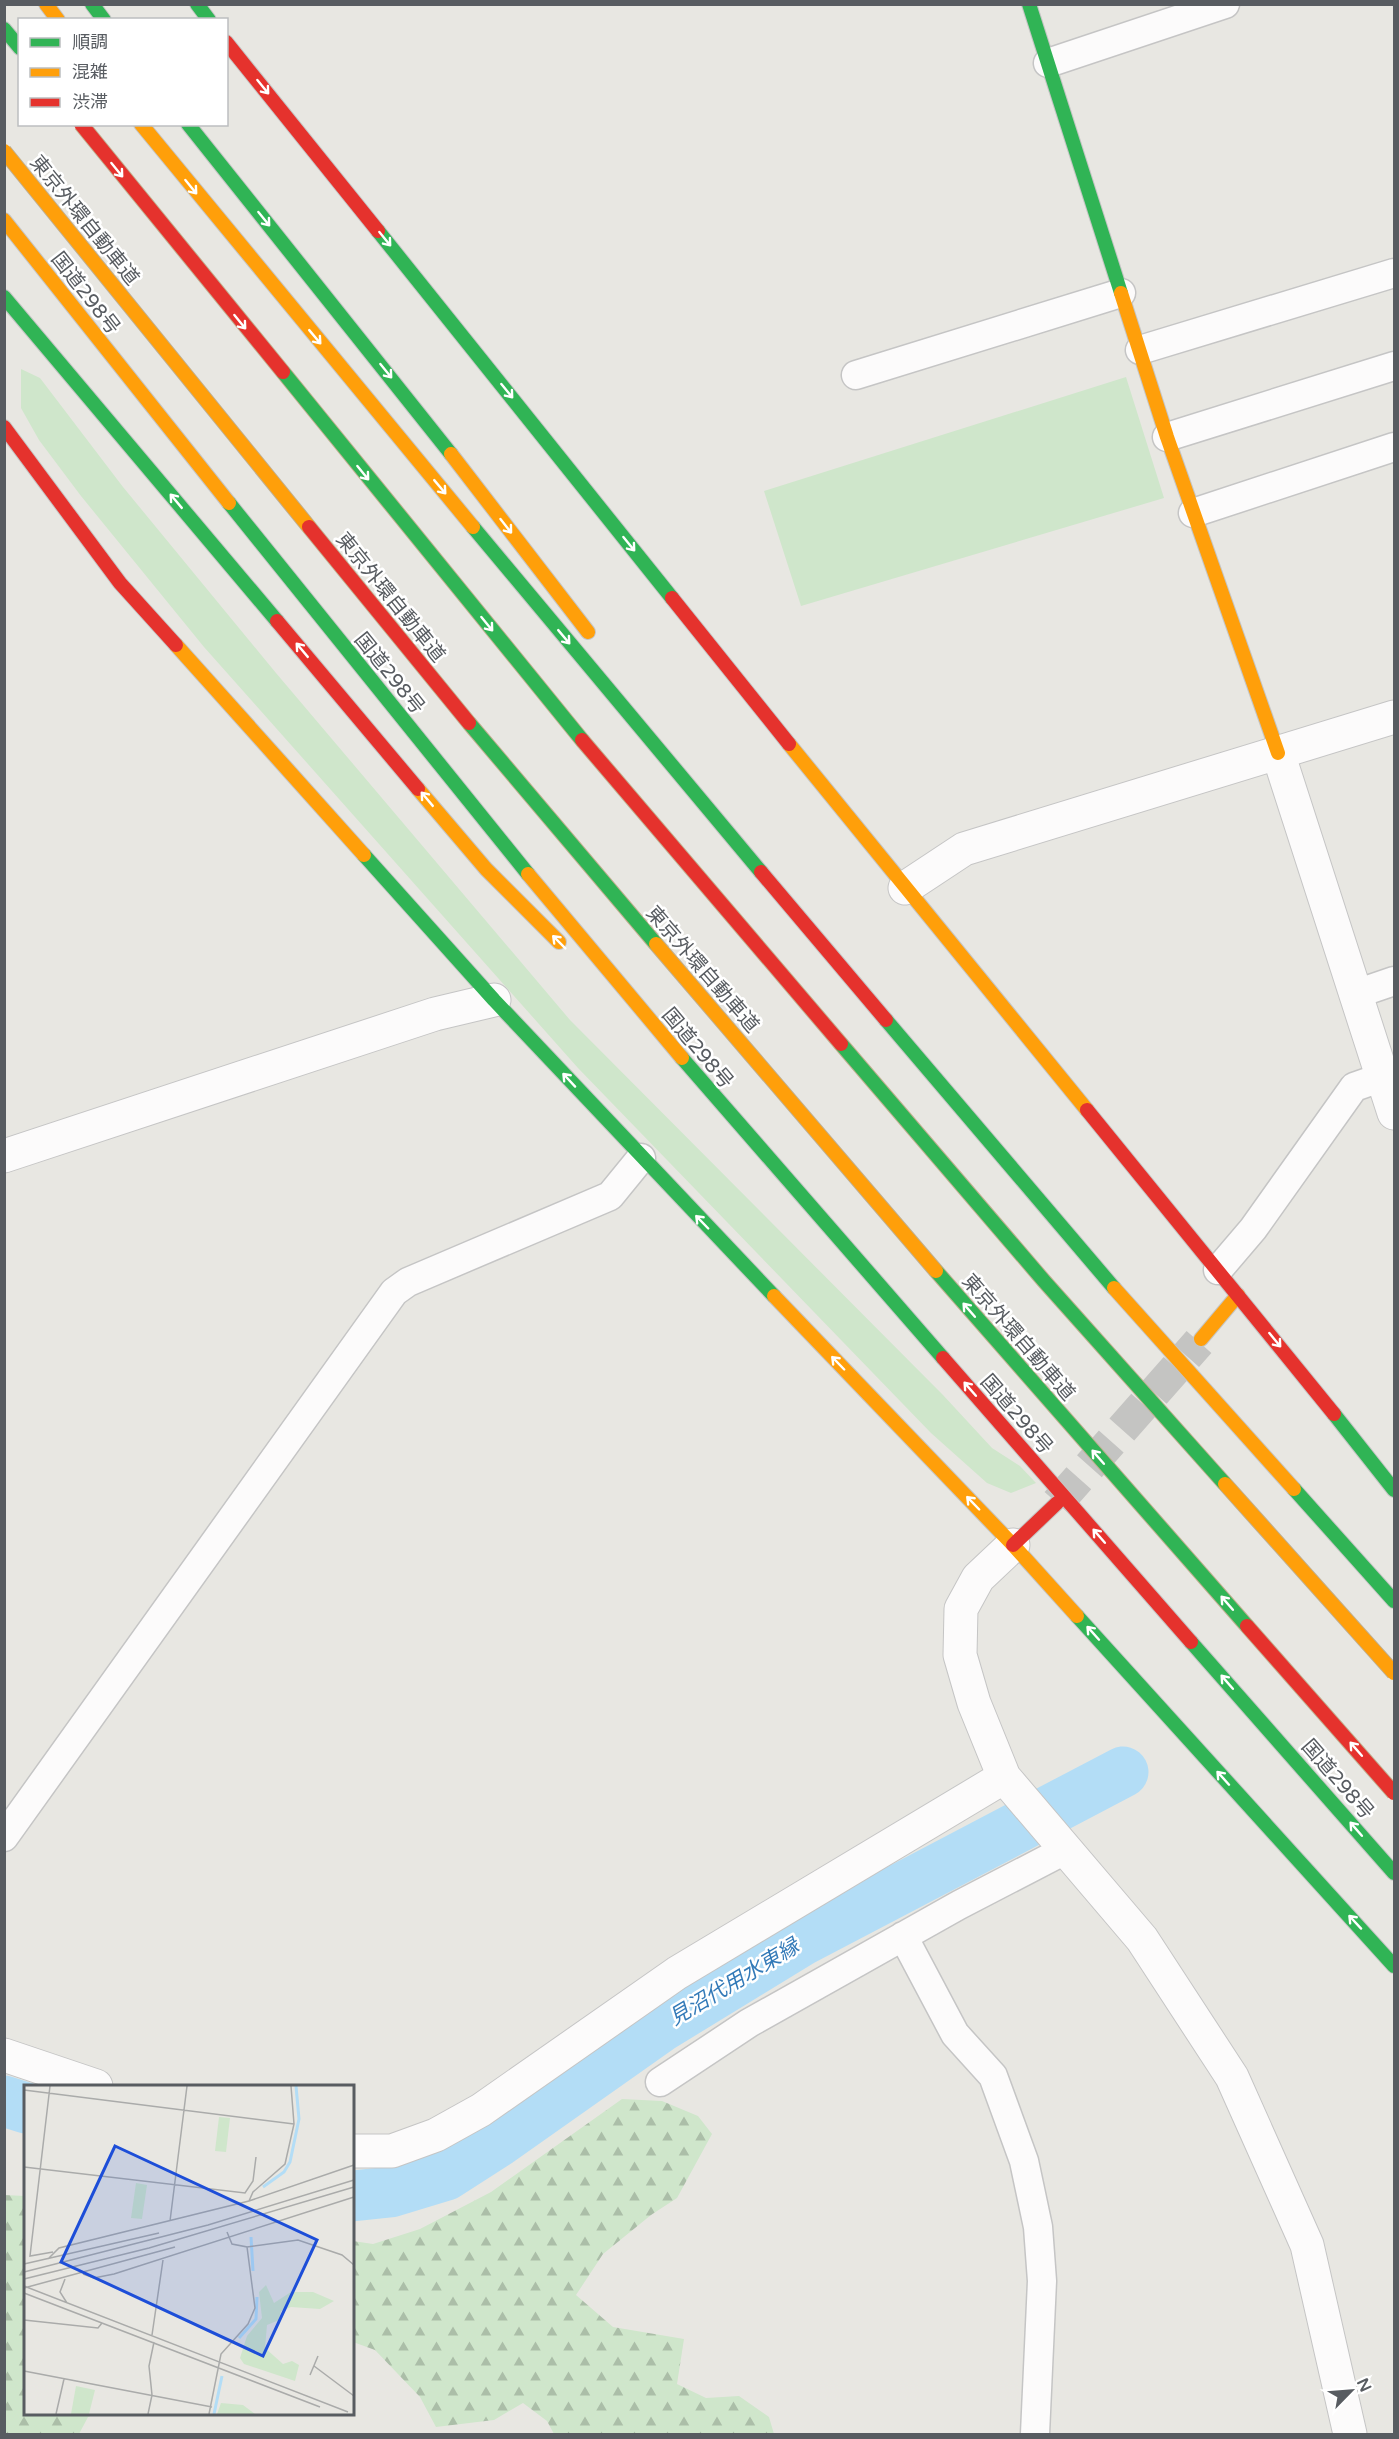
<svg xmlns="http://www.w3.org/2000/svg" width="1399" height="2439" viewBox="0 0 1399 2439" font-family="'Varela Round','Noto Sans JP',sans-serif">
<style>
.green{fill:#cfe6cb}
.forest{fill:url(#forest-firs)}
.lines{fill:none;stroke-linecap:round;stroke-linejoin:round}
.canal{stroke:#b3ddf6;stroke-width:51}
.secondary-tunnel{stroke:#c4c4c2;stroke-width:33;stroke-dasharray:33 16;stroke-linecap:butt}
.lane-casing{stroke:#c5c5c5;stroke-width:31}
.street-casing{stroke:#c5c5c5;stroke-width:35}
.fast-casing{stroke:#c5c5c4;stroke-width:16}
.slow-casing{stroke:#c5c5c4;stroke-width:16}
.jam-casing{stroke:#c5c5c4;stroke-width:16}
.lane{stroke:#fcfbfb;stroke-width:28}
.street{stroke:#fcfbfb;stroke-width:33}
.fast{stroke:#30b455;stroke-width:14}
.slow{stroke:#ff9f0a;stroke-width:14}
.jam{stroke:#e5322d;stroke-width:14}
.fast-bridge-casing{stroke:#c0af90;stroke-width:16;stroke-linecap:butt}
.slow-bridge-casing{stroke:#c0af90;stroke-width:16;stroke-linecap:butt}
.jam-bridge-casing{stroke:#c0af90;stroke-width:16;stroke-linecap:butt}
.fast-bridge{stroke:#30b455;stroke-width:14}
.slow-bridge{stroke:#ff9f0a;stroke-width:14}
.jam-bridge{stroke:#e5322d;stroke-width:14}
.oneway{stroke:#fff}
.labels{text-anchor:middle;stroke-width:5;stroke-linejoin:round;paint-order:stroke}
.street-label{font-size:20px;fill:#585c61;stroke:#fff}
.water-label{font-size:21px;font-style:italic;fill:#337ab8;stroke:#fff}
.inset-river{fill:none;stroke:#b3ddf6;stroke-width:3}
.inset-road{fill:none;stroke:#aaabaa;stroke-width:1.5}
.view{fill:#1d4ed8;fill-opacity:0.15;stroke:#1d4ed8;stroke-width:3}
.inset-edge{fill:none;stroke:#585c61;stroke-width:3}
</style>
<defs>
<pattern id="forest-firs" width="22" height="20" patternUnits="userSpaceOnUse" patternTransform="scale(1.5)"><rect width="22" height="20" fill="#cfe6cb"/><path d="M5 1l3.5 6h-7zM16 11l3.5 6h-7z" fill="#abbea8"/></pattern>
</defs>
<rect width="100%" height="100%" fill="#e8e7e2"/>
<path class="green" d="M21 369 40 378 123 487 276 673 570 1020 943 1395 992 1448 1020 1466 1036 1483 1011 1493 987 1483 931 1433 578 1068 204 647 81 496 39 440 21 408Z
M1126 377 1164 498 801 606 764 491Z"/>
<path class="forest" d="M622 2099 662 2101 698 2116 712 2134 677 2198 651 2215 603 2254 576 2295 613 2327 684 2339 677 2384 706 2398 739 2396 769 2417 774 2434H554L547 2421 523 2403 494 2420 436 2427 420 2397 375 2350 353 2342V2241L373 2244 420 2229 491 2192Z
M4 2195 25 2196 26 2414H96L88 2417 79 2434H5Z"/>
<g class="lines">
<path class="canal" d="M4 2101 26 2108
M352 2196 390 2192 446 2175 499 2141 662 2026 801 1941 1123 1772"/>
<path class="secondary-tunnel" d="M1057 1503 1199 1342"/>
<defs>
<path id="lane" d="M1048 63 1225 4
M1140 350 1394 273
M856 375 1121 293
M1167 437 1394 366
M1193 513 1394 447
M1356 994 1394 981
M1218 1270 1253 1229 1354 1087 1394 1073
M4 1837 394 1292 408 1282 610 1196 641 1158
M903 1936 955 2034 993 2076 1024 2161 1038 2227 1042 2281 1035 2434
M660 2082 749 2023 959 1905 1065 1850"/>
<path id="street" d="M1278 753 1394 1113
M905 888 964 849 1394 717
M4 1156 435 1014 494 1000
M1004 1777 1142 1939 1232 2077 1307 2245 1350 2434
M4 2055 96 2086
M352 2151H392L436 2135 481 2110 677 1973 1004 1777 974 1703 960 1655 961 1609 978 1578 1013 1545"/>
<path id="fast" d="M92 4 104 20
M197 4 209 20
M1029 4 1121 293
M4 29 20 48
M188 124 451 454
M378 231 672 598
M4 297 277 621
M229 503 528 874
M473 527 761 872
M364 855 494 1000 774 1296
M886 1020 1114 1288
M682 1058 943 1358
M1334 1414 1394 1490
M1294 1489 1394 1601
M1077 1616 1394 1966
M1191 1642 1394 1873"/>
<path id="slow" d="M46 4 58 20
M141 124 473 527
M4 220 229 503
M1121 293 1167 437 1278 753
M451 454 588 632
M176 645 364 855
M789 744 1087 1110
M418 789 486 869 559 942
M528 874 682 1058
M1114 1288 1294 1489
M774 1296 1013 1545 1077 1616
M1201 1339 1238 1295"/>
<path id="jam" d="M226 42 378 231
M4 427 120 583 176 645
M672 598 789 744
M277 621 418 789
M761 872 886 1020
M1087 1110 1334 1414
M943 1358 1191 1642
M1013 1545 1057 1503"/>
</defs>
<use href="#lane" class="lane-casing"/>
<use href="#street" class="street-casing"/>
<use href="#fast" class="fast-casing"/>
<use href="#slow" class="slow-casing"/>
<use href="#jam" class="jam-casing"/>
<use href="#lane" class="lane"/>
<use href="#street" class="street"/>
<use href="#fast" class="fast"/>
<use href="#slow" class="slow"/>
<use href="#jam" class="jam"/>
<defs>
<path id="fast-bridge" d="M283 372 582 740
M469 723 656 944
M841 1044 1044 1281 1225 1484
M936 1271 1247 1626"/>
<path id="slow-bridge" d="M4 151 309 527
M656 944 936 1271
M1225 1484 1394 1673"/>
<path id="jam-bridge" d="M81 124 283 372
M309 527 469 723
M582 740 841 1044
M1247 1626 1394 1793"/>
</defs>
<use href="#fast-bridge" class="fast-bridge-casing"/>
<use href="#slow-bridge" class="slow-bridge-casing"/>
<use href="#jam-bridge" class="jam-bridge-casing"/>
<use href="#fast-bridge" class="fast-bridge"/>
<use href="#slow-bridge" class="slow-bridge"/>
<use href="#jam-bridge" class="jam-bridge"/>
</g>
<defs><path id="oneway-shaft" d="M-6 0H5M1.5-3L5.5 0L1.5 3" fill="none" stroke-width="1.6" stroke-linecap="round" stroke-linejoin="round" transform="scale(1.5)"/></defs>
<g class="oneway">
<use href="#oneway-shaft" transform="translate(263 87) rotate(51)"/>
<use href="#oneway-shaft" transform="translate(117 170) rotate(51)"/>
<use href="#oneway-shaft" transform="translate(191 187) rotate(51)"/>
<use href="#oneway-shaft" transform="translate(264 219) rotate(51)"/>
<use href="#oneway-shaft" transform="translate(385 239) rotate(51)"/>
<use href="#oneway-shaft" transform="translate(240 322) rotate(51)"/>
<use href="#oneway-shaft" transform="translate(315 337) rotate(50)"/>
<use href="#oneway-shaft" transform="translate(386 371) rotate(51)"/>
<use href="#oneway-shaft" transform="translate(507 391) rotate(51)"/>
<use href="#oneway-shaft" transform="translate(363 473) rotate(51)"/>
<use href="#oneway-shaft" transform="translate(440 487) rotate(50)"/>
<use href="#oneway-shaft" transform="translate(176 501) rotate(-130)"/>
<use href="#oneway-shaft" transform="translate(506 526) rotate(52)"/>
<use href="#oneway-shaft" transform="translate(629 544) rotate(51)"/>
<use href="#oneway-shaft" transform="translate(487 624) rotate(51)"/>
<use href="#oneway-shaft" transform="translate(564 637) rotate(50)"/>
<use href="#oneway-shaft" transform="translate(302 650) rotate(-130)"/>
<use href="#oneway-shaft" transform="translate(427 799) rotate(-130)"/>
<use href="#oneway-shaft" transform="translate(559 942) rotate(-135)"/>
<use href="#oneway-shaft" transform="translate(569 1080) rotate(-133)"/>
<use href="#oneway-shaft" transform="translate(702 1222) rotate(-134)"/>
<use href="#oneway-shaft" transform="translate(969 1310) rotate(-131)"/>
<use href="#oneway-shaft" transform="translate(1275 1340) rotate(51)"/>
<use href="#oneway-shaft" transform="translate(838 1363) rotate(-134)"/>
<use href="#oneway-shaft" transform="translate(970 1389) rotate(-131)"/>
<use href="#oneway-shaft" transform="translate(1098 1457) rotate(-131)"/>
<use href="#oneway-shaft" transform="translate(973 1503) rotate(-134)"/>
<use href="#oneway-shaft" transform="translate(1099 1536) rotate(-131)"/>
<use href="#oneway-shaft" transform="translate(1227 1603) rotate(-131)"/>
<use href="#oneway-shaft" transform="translate(1093 1633) rotate(-132)"/>
<use href="#oneway-shaft" transform="translate(1227 1682) rotate(-131)"/>
<use href="#oneway-shaft" transform="translate(1356 1749) rotate(-131)"/>
<use href="#oneway-shaft" transform="translate(1223 1778) rotate(-132)"/>
<use href="#oneway-shaft" transform="translate(1356 1829) rotate(-131)"/>
<use href="#oneway-shaft" transform="translate(1355 1922) rotate(-133)"/>
</g>
<g class="labels">
<g class="street-label">
<text transform="translate(85 220) rotate(51)" y="7">東京外環自動車道</text>
<text transform="translate(86 293) rotate(52)" y="7">国道298号</text>
<text transform="translate(391 597) rotate(51)" y="7">東京外環自動車道</text>
<text transform="translate(390 673) rotate(51)" y="7">国道298号</text>
<text transform="translate(703 969) rotate(49)" y="7">東京外環自動車道</text>
<text transform="translate(698 1048) rotate(50)" y="7">国道298号</text>
<text transform="translate(1019 1337) rotate(49)" y="7">東京外環自動車道</text>
<text transform="translate(1017 1414) rotate(49)" y="7">国道298号</text>
<text transform="translate(1338 1779) rotate(49)" y="7">国道298号</text>
</g>
<g class="water-label">
<text transform="translate(734 1982) rotate(-31)" y="7">見沼代用水東縁</text>
</g>
</g>
<g transform="translate(24 2085)">
<rect width="330" height="330" fill="#e8e7e2"/>
<path d="M195 32 206 33 202 67 191 66ZM112 98 123 100 118 134 107 133ZM52 301 71 305 65 329H34H47Z" fill="#cfe6cb"/>
<path d="M242 200 250 218 267 207H289L310 216 296 224 267 222 257 226 255 235 243 240 241 263 259 279 268 276 275 280 271 296 220 279 216 273 223 251 238 233 235 207ZM197 318 219 320 231 329H193Z" fill="#cfe6cb"/>
<path class="inset-river" d="M239 102 260 87 266 77 275 34 272 1M227 152 229 186M215 253 232 234 233 212M190 329 198 291"/>
<path class="inset-road" d="M26 1 6 171 29 167M0 5 270 39M0 82 221 108 229 96 232 72M225 116 229 107 261 79 270 39 267 1M146 136 163 1M223 162 274 155 318 170 330 180M24 174 35 163 225 116 330 80M0 179 135 148M0 187 184 140 330 95M59 189 70 193 90 189 330 112M0 194 125 163 330 102M41 194 36 207 43 218M0 201 324 327M0 203 151 162M0 208 296 322M0 235 74 243 78 238M128 250 139 175M290 281 330 311M0 286 188 322M286 290 294 271M32 329 40 294M124 329 128 310 125 281 130 257M185 329 197 269 224 239 231 223 223 162 208 159 203 147"/>
<path class="view" d="M91 61 293 155 239 271 37 177Z"/>
<rect width="330" height="330" class="inset-edge"/>
</g>
<rect width="1399" height="2439" fill="none" stroke="#585c61" stroke-width="12"/>
<rect x="18" y="18" width="210" height="108" fill="#ffffff" stroke="#bcbec0" stroke-width="1.5"/>
<rect x="30" y="38" width="30" height="9" fill="#30b455" stroke="#bcbec0" stroke-width="1.5"/>
<text x="72" y="48" font-size="18" fill="#585c61">順調</text>
<rect x="30" y="68" width="30" height="9" fill="#ff9f0a" stroke="#bcbec0" stroke-width="1.5"/>
<text x="72" y="78" font-size="18" fill="#585c61">混雑</text>
<rect x="30" y="98" width="30" height="9" fill="#e5322d" stroke="#bcbec0" stroke-width="1.5"/>
<text x="72" y="108" font-size="18" fill="#585c61">渋滞</text>
<g transform="translate(1351 2391) rotate(65)" stroke="#ffffff" stroke-width="4.5" paint-order="stroke">
<path d="M0-4.5L10 22L0 15L-10 22Z" fill="#585c61"/>
<text y="-9" font-size="16" font-weight="bold" text-anchor="middle" fill="#585c61">N</text>
</g>
</svg>
